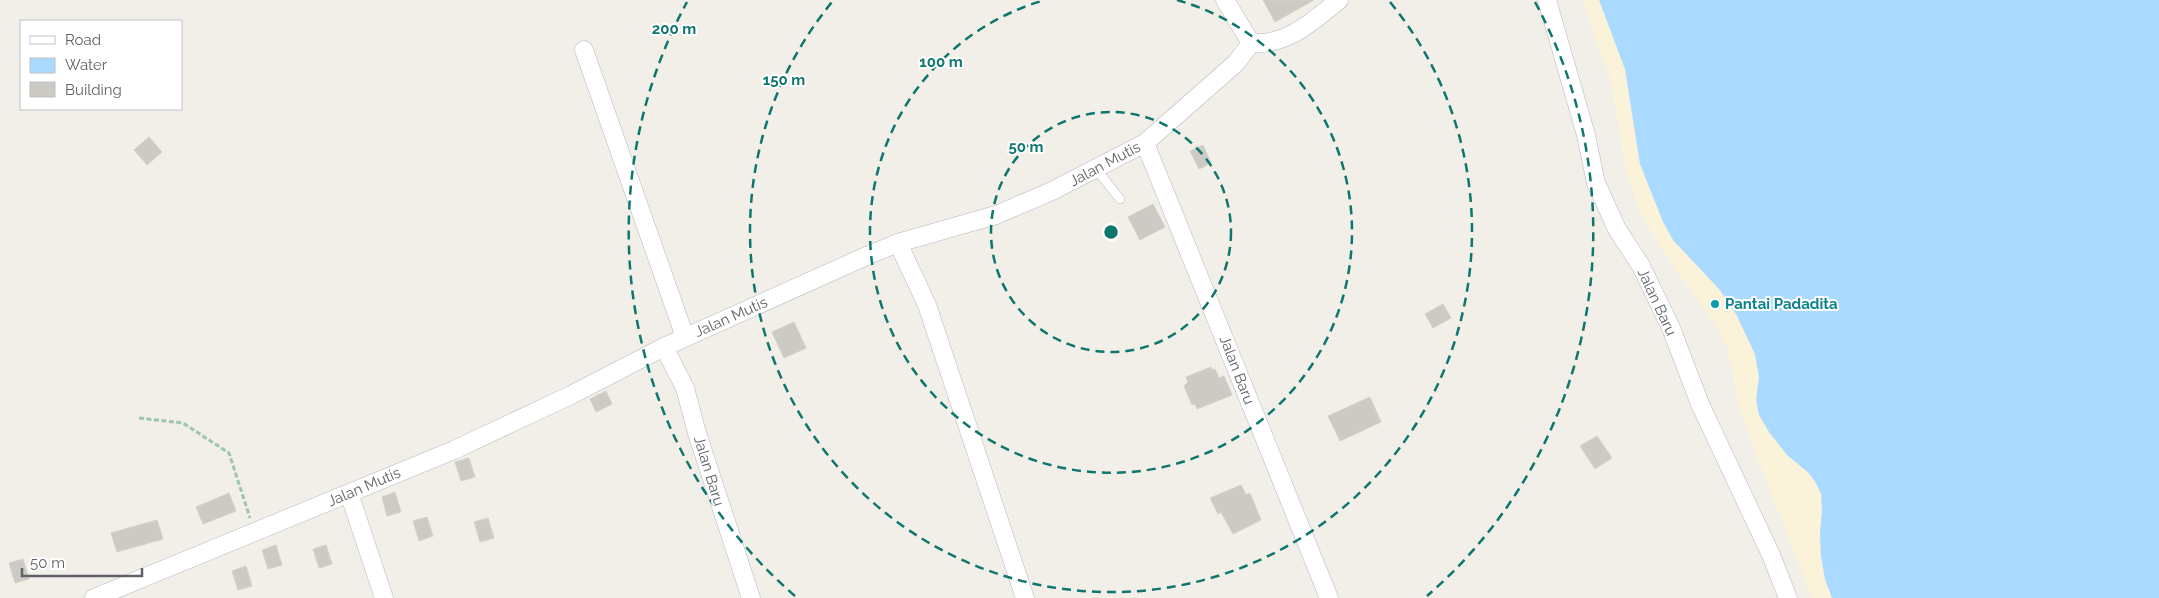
<svg xmlns="http://www.w3.org/2000/svg" width="2159" height="598" viewBox="0 0 2159 598" font-family="Raleway,sans-serif">
<style>
.sand{fill:#fbf3d9}
.water{fill:#aadaff}
.building{fill:#cccac5;stroke:#d6d1c6}
.lines{fill:none;stroke-linecap:round;stroke-linejoin:round}
.service-casing{stroke:#b5b8bc;stroke-width:10}
.minor-casing{stroke:#b5b8bc;stroke-width:19}
.path{stroke:#9cc7a9;stroke-width:3;stroke-dasharray:5 2.5;stroke-linecap:butt}
.service{stroke:#fff;stroke-width:9}
.minor{stroke:#fff;stroke-width:18}
.ring{fill:none;stroke:#0f766e;stroke-width:2.5;stroke-dasharray:9 6}
.culture-dot{fill:#0f9aa8;stroke:#fff;stroke-width:2}
.labels{text-anchor:middle;stroke-width:4;stroke-linejoin:round;paint-order:stroke}
.street-label{font-size:15px;fill:#5f6368;stroke:#fff}
.culture-label{font-size:15px;font-weight:bold;fill:#0d838f;stroke:#fff;text-anchor:start}
.centre{fill:#0f766e;stroke:#fff;stroke-width:2.5}
.ring-label{font-size:15px;text-anchor:middle;font-weight:bold;fill:#0f766e;stroke:#fff;stroke-width:4;stroke-linejoin:round;paint-order:stroke}
</style>
<rect width="100%" height="100%" fill="#f1efe8"/>
<path class="sand" d="M1582 0H1599L1625 69 1640 164 1663 222 1688 257 1719 289 1736 314 1755 354 1759 377 1757 400 1800 466 1816 482 1821 494 1822 511 1820 533 1821 556 1825 579 1832 598H1812L1751 441 1740 410 1728 350 1716 325 1666 256 1637 207 1625 166 1611 80Z"/>
<path class="water" d="M1599 0H2159V598H1832L1825 579 1821 556 1820 533 1822 511 1821 494 1816 483 1809 473 1787 455 1769 432 1759 415 1756 400 1759 377 1755 354 1736 314 1719 289 1673 240 1663 222 1640 164 1625 69Z"/>
<path class="building" d="M1263 0H1314L1275 22Z
M149 137 162 152 147 165 134 150Z
M1203 145 1211 163 1199 169 1190 151Z
M1153 204 1165 227 1140 240 1128 217Z
M1443 304 1451 318 1433 328 1425 314Z
M794 322 806 348 784 358 772 332Z
M1211 367 1212 370 1215 369 1219 378 1224 376 1232 395 1197 409 1195 404 1192 405 1184 386 1188 382 1186 377Z
M606 391 612 404 596 412 590 399Z
M1370 397 1381 422 1340 441 1328 416Z
M1597 436 1612 458 1595 469 1580 446Z
M469 458 475 477 461 481 455 462Z
M1241 485 1246 495 1250 493 1261 520 1233 534 1221 512 1218 514 1210 498Z
M395 492 401 512 387 516 382 497Z
M229 493 236 511 203 524 196 507Z
M427 517 433 536 419 541 413 521Z
M488 518 494 538 480 542 474 522Z
M157 520 163 539 117 552 111 533Z
M276 545 282 565 268 569 262 550Z
M326 545 332 564 319 568 313 549Z
M23 559 29 579 15 583 9 563Z
M246 566 252 586 238 590 232 571Z"/>
<g class="lines">
<defs>
<path id="service" d="M1096 169 1120 199"/>
<path id="minor" d="M1225 0 1251 43
M1547 0 1586 135 1596 183 1617 229 1641 266 1671 328 1700 404 1771 555 1788 598
M1251 43C1287 46 1313 21 1339 0
M584 50 685 337
M1145 143 1329 598
M898 243 927 305 1025 598
M664 347 685 388 697 433 751 598
M349 493 384 598
M94 598 454 450 571 395 664 347 871 254 898 243 996 215 1052 191 1145 143 1236 63 1251 43"/>
</defs>
<use href="#service" class="service-casing"/>
<use href="#minor" class="minor-casing"/>
<path class="path" d="M139 418 183 423 229 453 250 518"/>
<use href="#service" class="service"/>
<use href="#minor" class="minor"/>
</g>
<g class="ring">
<circle cx="1111" cy="232" r="120"/>
<path d="M1177 0A241 241 0 1 1 1045 0"/>
<path d="M1390 2A361 361 0 1 1 832 2"/>
<path d="M795 596A482 482 0 0 1 687 2M1535 2A482 482 0 0 1 1427 596"/>
</g>
<circle class="culture-dot" cx="1715" cy="304" r="5"/>
<g class="labels">
<g class="street-label">
<text transform="translate(1105 164) rotate(-28)" y="5">Jalan Mutis</text>
<text transform="translate(1657 302) rotate(65)" y="5">Jalan Baru</text>
<text transform="translate(731 317) rotate(-24)" y="5">Jalan Mutis</text>
<text transform="translate(1237 370) rotate(69)" y="5">Jalan Baru</text>
<text transform="translate(709 471) rotate(73)" y="5">Jalan Baru</text>
<text transform="translate(364 487) rotate(-23)" y="5">Jalan Mutis</text>
</g>
<g class="culture-label">
<text x="1725" y="309">Pantai Padadita</text>
</g>
</g>
<circle cx="1111" cy="232" r="8" class="centre"/>
<g class="ring-label">
<text x="674" y="34">200 m</text>
<text x="941" y="67">100 m</text>
<text x="784" y="85">150 m</text>
<text x="1026" y="152">50 m</text>
</g>
<rect x="20" y="20" width="162" height="90" fill="#ffffff" stroke="#bfc1c3"/>
<rect x="30" y="36" width="25" height="8" fill="#ffffff" stroke="#bfc1c3"/>
<text x="65" y="45" font-size="15" fill="#5f6368">Road</text>
<rect x="30" y="58" width="25" height="15" fill="#aadaff" stroke="#bfc1c3"/>
<text x="65" y="70" font-size="15" fill="#5f6368">Water</text>
<rect x="30" y="82" width="25" height="15" fill="#cccac5" stroke="#bfc1c3"/>
<text x="65" y="95" font-size="15" fill="#5f6368">Building</text>
<path d="M22 568v8h120v-8" fill="none" stroke="#5f6368" stroke-width="2.5"/>
<text x="30" y="568" font-size="15" fill="#5f6368" stroke="#ffffff" stroke-width="4" paint-order="stroke">50 m</text>
</svg>
